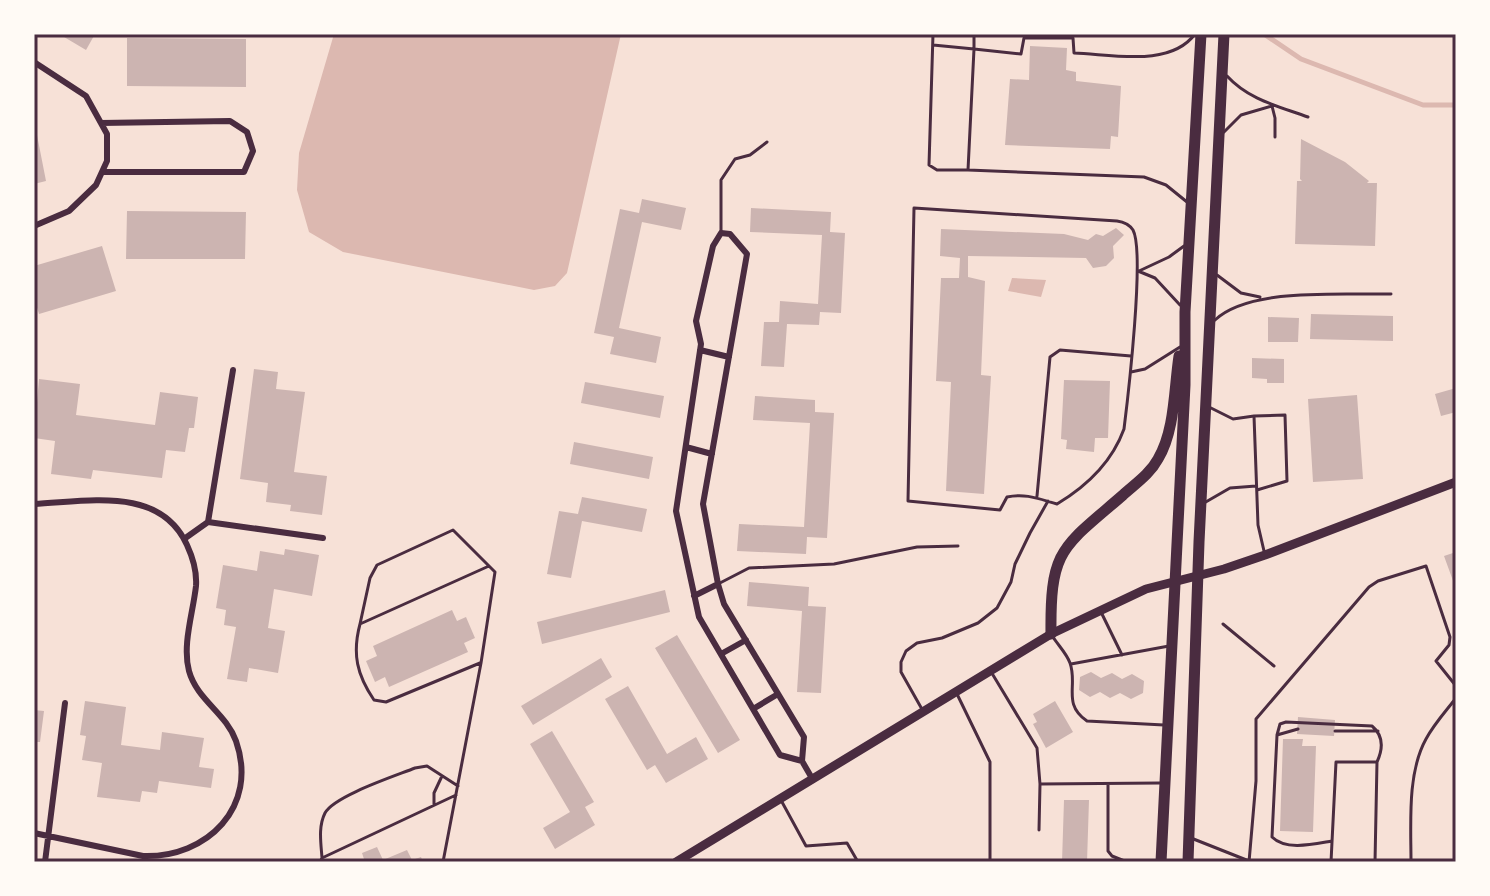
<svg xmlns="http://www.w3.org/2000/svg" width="1490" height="896" viewBox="0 0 1490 896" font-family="'Crimson Pro',serif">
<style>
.water{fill:#dcb8b0}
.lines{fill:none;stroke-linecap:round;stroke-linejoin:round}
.stream{stroke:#dcb8b0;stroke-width:5}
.building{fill:#ccb4b1}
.path{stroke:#4a2c40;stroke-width:3}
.service{stroke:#4a2c40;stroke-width:3}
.minor{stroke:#4a2c40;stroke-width:6}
.secondary{stroke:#4a2c40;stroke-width:9}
.trunk{stroke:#4a2c40;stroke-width:11}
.neatline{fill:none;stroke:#4a2c40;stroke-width:3}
</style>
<rect width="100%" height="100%" fill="#f7e1d7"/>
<path class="water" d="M334 34H621L567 273 555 286 534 290 343 252 309 232 297 190 299 153Z
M1012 278 1046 280 1041 297 1008 291Z"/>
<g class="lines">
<path class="stream" d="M1264 34 1301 59 1423 105H1456"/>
</g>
<path class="building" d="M59 34H95L86 50Z
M127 38 246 39V87L127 86Z
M1030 46 1067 48 1066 70 1076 72V81L1121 86 1118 137 1111 136 1110 149 1005 145 1010 79 1029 80Z
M34 135H37L46 181 34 184Z
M1301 139 1345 162 1369 181 1367 183H1377L1375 246 1295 244 1297 181H1302L1300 179Z
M642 199 686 208 681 230 642 222 619 328 661 337 656 363 610 354 614 337 594 333 620 209 639 213Z
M751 208 831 212 830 232 845 233 841 313 820 312 819 325 787 324 784 367 761 366 764 322H779L780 301 818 304 822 235 750 232Z
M127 211 246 212 245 259H126Z
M1116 228 1124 235 1113 246 1114 258 1106 266 1093 268 1086 258 968 256V277L985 281 981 375 991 376 984 494 946 491 951 382 936 381 941 278H959L960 258 940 256 941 229 1064 234 1088 240 1096 234 1103 236Z
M102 246 116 291 39 314 34 298V266Z
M1311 314 1393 316V341L1310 339Z
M1268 317 1299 318 1298 342H1268Z
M1252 358 1284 359V383H1267V379L1252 378Z
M254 369 278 372 276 389 305 392 294 472 327 476 322 515 290 511 291 505 266 502 268 483 240 479Z
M39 379 80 384 76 415 155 425 160 392 198 397 194 428H189L185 452 166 450 162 478 93 470 91 479 51 474 55 441 34 438Z
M1064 380 1110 381 1108 438H1095L1094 452 1066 449 1067 440 1061 439Z
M585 382 664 396 660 418 581 403Z
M1456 388V412L1441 416 1435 394Z
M1357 395 1363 479 1313 482 1308 399Z
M755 396 815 400V412L834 413 827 538 807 537 806 554 737 551 739 524 804 527 810 423 753 420Z
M574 442 653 457 649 479 570 464Z
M582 497 647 509 642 532 582 521 571 578 547 574 559 511 578 514Z
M285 549 319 555 312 596 274 589 268 628 285 631 278 673 249 668 247 682 227 679 236 627 224 625 226 610 216 608 223 565 257 571 260 551 284 555Z
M1456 552V589L1444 556Z
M749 582 809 587 808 606 826 607 821 693 797 692 802 611 747 606Z
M665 590 670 612 542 644 537 622Z
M452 610 457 621 466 617 475 638 464 643 468 652 389 687 385 677 375 682 366 661 377 656 373 646Z
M677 635 740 740 718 753 655 648Z
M601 658 612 677 533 725 521 706Z
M1091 672 1101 678 1112 673 1122 679 1132 674 1144 681 1143 693 1131 699 1120 693 1110 698 1100 692 1090 697 1079 690 1080 677Z
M628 686 667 754 696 737 708 759 666 783 655 765 647 770 605 699Z
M85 701 126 707 121 745 160 750 162 732 204 738 199 767 214 769 211 788 159 781 157 793 142 791 140 802 97 797 102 763 82 760 86 736 80 735Z
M1055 701 1073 732 1046 748 1033 724 1037 722 1033 714Z
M34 710 44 711 40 742H34Z
M1298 717 1335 720 1334 736 1297 734Z
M552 731 594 802 585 807 595 825 555 849 543 828 570 812 530 744Z
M1283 739H1303L1302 746H1316L1313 832 1280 831Z
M1064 800H1089L1087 862H1062Z
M377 847 383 860 407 850 412 860 421 857 423 862H365L362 853Z"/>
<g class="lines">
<path class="path" d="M1223 624 1274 666"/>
<path class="service" d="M933 34 929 165 937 170H968
M933 45 974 49V34
M1227 76C1249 100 1278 106 1308 117
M1272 106 1275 118V137
M1224 132 1241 115 1272 106
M1187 202 1166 185 1144 177 968 170 974 49 1021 54 1024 38H1073L1074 53C1111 54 1170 68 1195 34
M914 208 1117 221C1124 222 1129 224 1133 230 1145 252 1128 397 1124 429 1112 462 1087 486 1057 504 1039 499 1026 493 1007 497L1000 510 908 501Z
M721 233V180L735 159 750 155 767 142
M1138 271 1155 278 1180 305
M1139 271 1169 257 1184 246
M1217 275 1241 293 1260 297
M1215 320C1250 287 1343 295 1391 294
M1131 372 1145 369 1180 347
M1209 407 1233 419 1254 416
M1257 490 1287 481 1285 415 1254 416 1258 525 1264 551
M1037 496 1050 357 1060 350 1131 356
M1204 503 1230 488 1256 486
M718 584 749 568 834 564 917 547 958 546
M1101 612 1122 655
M360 624 370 578 377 565 453 530 495 572 481 663 443 862
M1053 637C1058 645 1067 654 1070 663 1078 685 1062 704 1087 721L1164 725
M480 663 386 702 374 700C357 675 352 654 360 624L489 566
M1071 664 1169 646
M993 675 1037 748 1040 784 1039 830
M957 694 990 762V862
M923 711 901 672V662L906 651 917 643 942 638 978 623 997 608 1011 582 1015 564 1030 533 1048 501
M1298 729 1277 735 1272 837C1286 851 1314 844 1332 841
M1335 731H1378
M1277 735 1280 724 1286 722 1372 726C1384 736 1383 749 1377 762
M1040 784 1160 783
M1108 784V851L1112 856 1127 862
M782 802 806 846 847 843 858 862
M434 805V793L442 776
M1191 838 1249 861 1263 862
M322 858C321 843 318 827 325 813 334 796 395 776 415 768L427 766 458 786
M320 862 322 858 456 795
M1249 862 1256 781V719L1369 587 1378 581 1426 566 1450 637 1449 645 1436 661 1456 686
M1331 862 1336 762H1377L1375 862
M1411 862C1411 824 1407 773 1426 739 1434 724 1446 711 1456 698"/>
<path class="minor" d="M34 62 86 96 107 134V161L96 185 69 211 34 226
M101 123 230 121 247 132 253 151 244 172H102
M700 350 729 357
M686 447 712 454
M34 504C86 502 160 485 187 545 193 558 197 572 196 586 193 613 182 645 189 671 197 700 226 713 236 741 259 807 207 858 143 856L34 833
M208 522 323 538
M184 539 208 522 233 370
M694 596 718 584
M721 654 746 640
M753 709 778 694
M802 761 780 755 699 617 676 511 701 344 696 321 713 246 721 233 730 234 747 254 703 504 718 584 724 604 804 737 802 761 813 780
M45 862 65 703"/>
<path class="secondary" d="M676 862 1051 634 1146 589 1224 569 1265 555 1456 482"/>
<path class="trunk" d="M1051 634C1050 548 1062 548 1123 495 1135 484 1150 474 1158 459 1175 431 1174 389 1179 356
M1161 862 1185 385V312L1201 34
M1188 862 1199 542 1224 34"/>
</g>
<rect width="1490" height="896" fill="none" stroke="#fffaf5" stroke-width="72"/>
<rect x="36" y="36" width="1418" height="824" class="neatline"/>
</svg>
